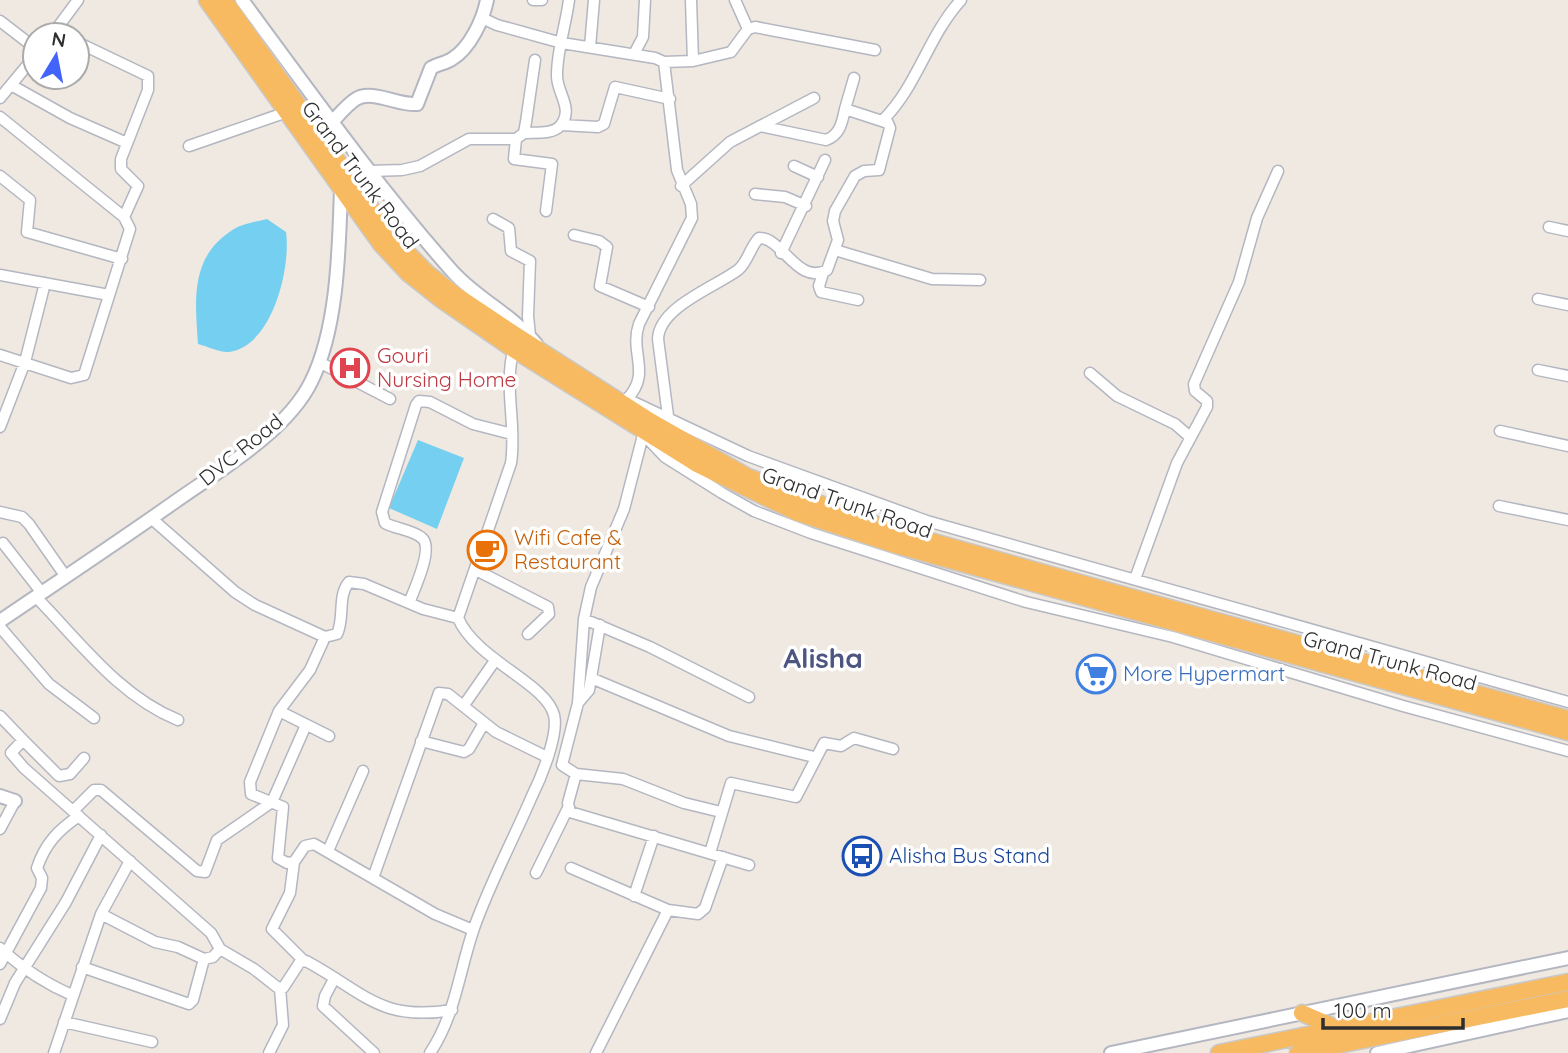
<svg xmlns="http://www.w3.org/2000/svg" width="1568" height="1053" viewBox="0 0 1568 1053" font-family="Quicksand,sans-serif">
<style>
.water{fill:#75cff0}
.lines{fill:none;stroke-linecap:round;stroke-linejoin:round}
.minor-casing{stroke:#b4b7c1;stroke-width:13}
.tertiary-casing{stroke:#b4b7c1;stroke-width:16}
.secondary-casing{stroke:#b4b7c1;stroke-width:16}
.trunk-casing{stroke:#c9c9c9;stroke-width:19}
.minor{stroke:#fff;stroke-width:10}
.tertiary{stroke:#fff;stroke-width:12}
.secondary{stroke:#fff;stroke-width:12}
.trunk{stroke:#f8ba60;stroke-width:16}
.labels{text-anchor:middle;stroke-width:7;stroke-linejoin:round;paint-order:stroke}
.street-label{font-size:21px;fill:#2e2e2e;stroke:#fff}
.health-label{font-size:21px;fill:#be3a42;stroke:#fff;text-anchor:start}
.food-label{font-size:21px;fill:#c56008;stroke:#fff;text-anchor:start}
.shop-label{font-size:21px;fill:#366cbe;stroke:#fff;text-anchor:start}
.transit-label{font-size:21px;fill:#164399;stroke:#fff;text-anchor:start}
.district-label{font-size:28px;font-weight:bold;fill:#4d5680;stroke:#fff}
</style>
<rect width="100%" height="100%" fill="#efe9e1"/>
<path class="water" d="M267 219 286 232C291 267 273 346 229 352 220 353 207 346 198 344 195 300 190 258 231 231 240 224 256 222 267 219Z
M418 440 464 458 437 529 389 508Z"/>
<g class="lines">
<defs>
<path id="minor" d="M533 0H542
M691 0 693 61
M735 0 748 29
M482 18 497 25 562 43 655 58 664 62 677 170 691 204 692 218 639 324C629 353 652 373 627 399
M0 21 35 48
M52 35 78 0
M77 42 148 76V90L121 159V169L138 186 124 217
M590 47 594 0
M634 54 643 37 645 0
M664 62 693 61 731 52 748 29 755 27 875 50
M11 85 70 118 127 143
M0 98 35 56
M0 117 124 217 130 229 84 375 71 378 0 355
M883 120C918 85 928 36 961 0
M561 125 598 127 604 124 615 87 670 99
M760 126 826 140C840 135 842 123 845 109
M524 133C534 132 552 135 560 126 575 109 556 92 557 75 557 50 566 24 569 0
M516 139 514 159 552 164 546 211
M189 146 287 112
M794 166 818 177
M0 176 30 200 27 232 122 259
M353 183 370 171 402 170 420 166 469 139H516L524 133 526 122 535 60
M681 186 730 142 814 98
M755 194 785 197 806 206
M493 219 509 228 511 251 530 261 528 316 530 336
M1549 227 1568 231
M574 235 599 241 607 247 600 286 649 307
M835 250 932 279 980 280
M781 253 825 160
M823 273 819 286 821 292 858 300
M0 275 109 295
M1538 299 1568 305
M319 362 390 399
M1538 370 1568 376
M1090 373 1117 396 1175 424 1190 437
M627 399 748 456 927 521 1568 702
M668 416 658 339C659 307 715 287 738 270 748 262 750 247 759 238 782 237 798 286 827 270L838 240 833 221 835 211 855 176 864 171 879 170 890 128 888 123 845 109 854 78
M0 427 25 362 45 283
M1500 431 1568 446
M643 435 624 509 591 587 584 619 578 703 562 765 576 774 623 779 684 803 721 812
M647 438 665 457 722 493 754 511 811 533 1026 602 1173 637 1403 706 1568 751
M1499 506 1568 520
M0 512 22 517 29 524 66 577
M151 518 235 592 255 605 325 637 337 634C345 618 337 596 349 582L364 584 423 609 458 618
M3 543 42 593
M476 570 548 607 549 614 528 634
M1135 579 1177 463 1207 407V401L1195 391 1194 384 1239 282 1257 218 1278 171
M36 597C80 642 119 696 178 720
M409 603C414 590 434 548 422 538 413 530 396 529 385 523L382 512 416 405 419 401 430 402 473 424 512 434
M584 619 650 647 749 697
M0 627 49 684 94 718
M325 637 310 670 279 711 250 782 251 794 283 807 278 858 287 863 294 862 305 846 314 844 435 914 473 930
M591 678 729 736 814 757
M578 703 589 690 600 625
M464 705 494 662
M279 711 329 736
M0 716 23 740 11 753 24 768 211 933 220 949 254 969 277 987 283 988 300 962 306 961C364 992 380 1022 452 1010
M23 740 59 776 70 774 84 758
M421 741 464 752 469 749 484 723
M576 774 568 803 570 812 749 865
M73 811 94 790H101L197 871 205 872 217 840 272 802 306 725
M0 829 15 801
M328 851 363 771
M710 853 731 783 796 797 824 743 841 746 854 738 893 749
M294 862 290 893 272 929 303 960
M571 868 668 910 698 914 705 908 723 857
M536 873 568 808
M373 878 439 693 448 694 496 732 547 757
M634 896 654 836
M101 914 155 942 178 947 204 959 213 957 220 949
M0 948C23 969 44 983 72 995
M0 964 41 888 42 878 37 868C45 844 58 830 79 816
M82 967 189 1004 193 1000 204 959
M334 979 325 996 323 1006 374 1053
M0 1019 15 983 66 902 101 835
M64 1022 152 1042
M54 1053 101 914 130 861
M269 1053 283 1025 280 988
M430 1053C456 1014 459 971 474 928 490 883 513 840 532 796 541 778 559 734 554 715 546 683 476 660 458 618L511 463C517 424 503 389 514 346
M596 1053 668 910"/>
<path id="tertiary" d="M242 0C310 92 376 185 452 271 477 299 513 315 536 344
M319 134C333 124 343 107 356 99 372 89 399 106 417 104L431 68C438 64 446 63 452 59 470 48 483 20 487 0
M0 796 15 801"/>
<path id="secondary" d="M0 621C59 581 118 542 176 501 220 470 287 431 311 382 338 328 339 248 341 188
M1111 1053 1568 958
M1377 1053 1568 1011"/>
<path id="trunk" d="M207 0 381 244 408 273 442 300 513 349 697 464 798 513 892 544 1568 732
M224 0 389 234 427 273 454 294 517 336 650 421 748 477 887 529 1568 719
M1302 1013 1336 1028
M1219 1053 1568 982
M1298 1053 1568 999"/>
</defs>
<use href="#minor" class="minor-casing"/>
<use href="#tertiary" class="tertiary-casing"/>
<use href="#secondary" class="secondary-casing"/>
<use href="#trunk" class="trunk-casing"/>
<use href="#minor" class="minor"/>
<use href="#tertiary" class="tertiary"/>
<use href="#secondary" class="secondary"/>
<use href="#trunk" class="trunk"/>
</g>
<defs>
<symbol id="hospital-ring" viewBox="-11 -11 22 22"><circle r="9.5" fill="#fff" stroke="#e0444e" stroke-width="1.5"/><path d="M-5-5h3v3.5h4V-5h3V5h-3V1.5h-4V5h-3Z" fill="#e0444e"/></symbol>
<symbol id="cafe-ring" viewBox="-11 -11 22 22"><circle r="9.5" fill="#fff" stroke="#e8710a" stroke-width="1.5"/><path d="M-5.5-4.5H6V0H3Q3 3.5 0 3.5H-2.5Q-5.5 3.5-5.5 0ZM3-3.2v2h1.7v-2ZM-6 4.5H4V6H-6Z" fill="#e8710a"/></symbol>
<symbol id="supermarket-ring" viewBox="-11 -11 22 22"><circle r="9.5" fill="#fff" stroke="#3f7fe0" stroke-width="1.5"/><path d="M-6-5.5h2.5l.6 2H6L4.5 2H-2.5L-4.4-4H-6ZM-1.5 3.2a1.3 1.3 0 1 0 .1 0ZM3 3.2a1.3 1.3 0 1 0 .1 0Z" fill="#3f7fe0"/></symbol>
<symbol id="bus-ring" viewBox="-11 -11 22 22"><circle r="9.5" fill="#fff" stroke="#1a4fb4" stroke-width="1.5"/><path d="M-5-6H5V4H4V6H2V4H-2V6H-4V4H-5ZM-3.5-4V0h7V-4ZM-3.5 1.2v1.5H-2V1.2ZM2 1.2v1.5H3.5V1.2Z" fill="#1a4fb4"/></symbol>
</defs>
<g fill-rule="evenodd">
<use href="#hospital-ring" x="328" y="346" width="44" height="44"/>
<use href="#cafe-ring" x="465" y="528" width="44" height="44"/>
<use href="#supermarket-ring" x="1074" y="652" width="44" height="44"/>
<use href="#bus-ring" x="840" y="834" width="44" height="44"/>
</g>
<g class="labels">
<g class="street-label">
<text transform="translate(360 175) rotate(53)" y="7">Grand Trunk Road</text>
<text transform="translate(241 450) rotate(-39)" y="7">DVC Road</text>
<text transform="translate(847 503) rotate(19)" y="7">Grand Trunk Road</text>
<text transform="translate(1390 661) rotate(15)" y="7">Grand Trunk Road</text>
</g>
<g class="health-label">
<text x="377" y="363">Gouri<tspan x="377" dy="24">Nursing Home</tspan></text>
</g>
<g class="food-label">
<text x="514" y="545">Wifi Cafe &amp;<tspan x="514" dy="24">Restaurant</tspan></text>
</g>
<g class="shop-label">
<text x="1123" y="681">More Hypermart</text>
</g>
<g class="transit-label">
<text x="889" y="863">Alisha Bus Stand</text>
</g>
<g class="district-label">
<text x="823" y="668">Alisha</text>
</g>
</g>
<g transform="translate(56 56) rotate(10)"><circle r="33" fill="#ffffff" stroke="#ababab" stroke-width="2"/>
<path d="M0-5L12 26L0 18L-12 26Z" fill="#4264fb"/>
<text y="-10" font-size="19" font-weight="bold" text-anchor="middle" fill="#2e2e2e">N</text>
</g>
<path d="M1323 1018v10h140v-10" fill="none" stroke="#2e2e2e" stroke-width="3.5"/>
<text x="1334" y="1018" font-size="21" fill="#2e2e2e" stroke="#ffffff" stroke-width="5" paint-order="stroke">100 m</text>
</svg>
